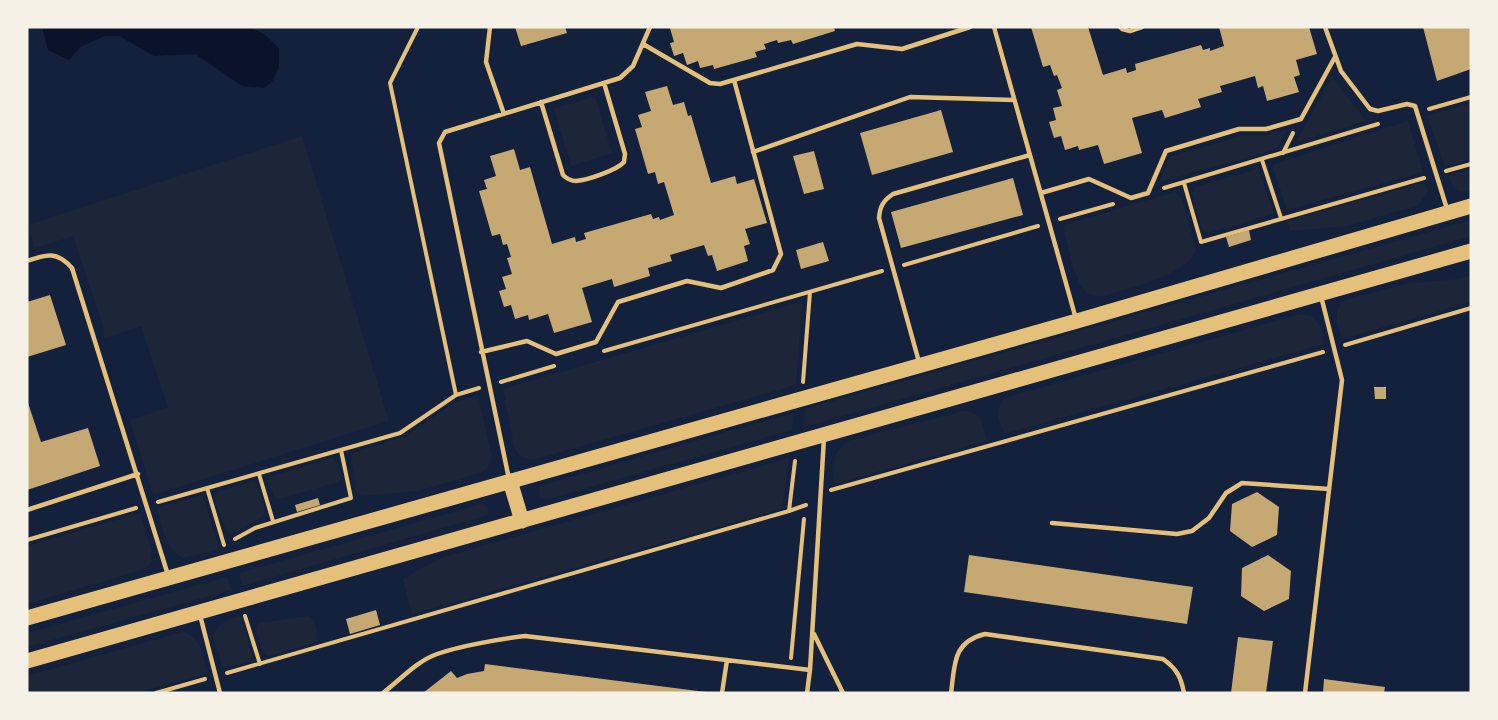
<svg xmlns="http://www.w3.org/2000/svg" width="1498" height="720" viewBox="0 0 1498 720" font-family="'IBM Plex Sans',sans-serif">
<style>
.green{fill:#1d2539}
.water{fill:#0b132b}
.building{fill:#c6a872}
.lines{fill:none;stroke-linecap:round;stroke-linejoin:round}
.path{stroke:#e5c07b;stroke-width:4}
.service{stroke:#e5c07b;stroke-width:4.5}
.primary{stroke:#e5c07b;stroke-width:15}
</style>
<rect width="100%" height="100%" fill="#14213d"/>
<path class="green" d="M1332 77 1366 121 1296 142Z
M595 96 612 153 571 166 554 109Z
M1471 103V159L1445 166 1427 116Z
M1408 121 1423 172 1287 210 1272 165Z
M1288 129 1277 149 1159 182 1170 157 1241 136H1263Z
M302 136 389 421 153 495 130 420 168 407 141 326 105 338 102 323 73 236 35 248 28 225Z
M1258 169 1274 214 1208 233 1202 229 1192 194 1195 187Z
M1471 169V191L1459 192 1453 187 1449 176Z
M1425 182 1428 191 1419 205 1347 226 1291 231 1287 221Z
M1175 192 1182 198 1196 251C1183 277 1126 289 1099 297 1094 295 1089 295 1085 291 1073 279 1068 242 1063 225Z
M1471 220V236L804 427 805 409Z
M1471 275V302L1342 339C1338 325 1333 314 1342 301L1405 284 1458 279Z
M797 303 802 304 796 385 536 459H528L520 456 514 447 503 389Z
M1300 314 1312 316 1320 325 1324 344 1004 434C1000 420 993 409 1005 398Z
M478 395 491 453C492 463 489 468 480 473L418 491 362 496 356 491 350 454 406 436 455 402Z
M963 411C984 412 982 424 987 441L834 484C834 464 830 454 848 441Z
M794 413 792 430 548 499 540 498 539 488 543 485Z
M331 458 337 462 341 478 338 482 279 499 274 496 268 482 269 477Z
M789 458 783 505 778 510 412 614 403 579 440 558Z
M255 481 265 509 263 516 234 534 230 535 225 528 214 498 219 491Z
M202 495 220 550 183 558C165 549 162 526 157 508Z
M481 504 486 505 489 512 488 515 242 586 239 573Z
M140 513 151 549 152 560 148 566 141 570 27 604V546Z
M227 577 231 590 27 647V633Z
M241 616 252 655 250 661 223 668 213 636C218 623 228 619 241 616Z
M309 616C316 621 319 634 317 642L268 656 263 652 256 629 258 623Z
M182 632C202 636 203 655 207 673L136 693H27V676Z"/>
<path class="water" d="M42 27H248L264 34 279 48V67L272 82 264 88 242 86 195 54 154 56 119 36H105L80 47 69 60 48 50Z"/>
<path class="building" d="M515 27H565L567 33 521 46Z
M673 27H834L835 31 793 44 791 40 778 43 777 40 764 44 766 49 755 52 757 57 714 69 713 65 700 68 698 61 687 65 683 53 674 56 670 43 674 42 670 28Z
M1031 27H1088L1103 75 1126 68 1127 73 1136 70 1135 64 1201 45 1203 50 1210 48V51L1224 46 1219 27H1309L1317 54 1296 60 1300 75 1294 77 1299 92 1267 101 1263 86 1258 88 1255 76 1220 86 1222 92 1198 99 1201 107 1165 118 1162 110 1132 118 1142 153 1104 164 1098 145 1079 150 1078 146 1065 150 1061 136 1054 138 1049 122 1056 120 1053 108 1062 106 1057 90 1062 88 1057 75 1054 76 1050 65 1043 67Z
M1423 27H1471V69L1437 81Z
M667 86 673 105 684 102 688 116 691 115 711 183 735 176 737 184 754 179 767 223 745 229 750 244 744 246 748 261 717 271 712 255 708 256 704 245 670 255 672 261 648 268 650 276 614 287 612 279 582 288 592 322 554 333 548 314 529 320 528 315 515 319 511 305 504 307 499 291 506 289 502 277 512 274 507 258 511 257 507 244 503 245 500 234 492 236 479 191 487 189 484 180 496 176 490 156 514 149 520 170 530 167 552 244 575 237 576 242 586 239 584 233 651 214 653 219 659 217 660 220 674 215 664 182 658 184 655 172 648 174 635 129 642 127 638 115 651 111 645 92Z
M941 110 953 152 872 175 860 133Z
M814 151 824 189 804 194 793 156Z
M1013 178 1023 215 901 248 891 212Z
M1249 230 1251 240 1229 247 1226 237Z
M823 242 829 261 801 269 796 250Z
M50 295 66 345 27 357V302Z
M1374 387H1386V399H1375Z
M27 400 41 442 88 428 100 466 27 490Z
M1257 492 1279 507 1277 535 1252 547 1230 531 1232 504Z
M318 498 320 505 297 512 295 505Z
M969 555 1193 587 1187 624 964 592Z
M1268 555 1291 571 1289 599 1264 611 1241 596 1242 568Z
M376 610 380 625 350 634 346 619Z
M1238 637 1273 641 1266 693H1231Z
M485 664 706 692V693H423L451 671 457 678 467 674 484 671Z
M1324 679 1385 687 1384 693H1323Z"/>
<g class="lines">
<path class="path" d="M418 27 390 83 456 395
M1429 109 1471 97
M1283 153 1293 133
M1262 160 1281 218
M1446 171 1471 164
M1184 183 1201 242 1424 178
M1164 188 1378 124
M1060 219 1113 204
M904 265 1038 226
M1345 345 1471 308
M604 351 882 271
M501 382 554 366
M803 382 810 292
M259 474 273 521
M207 488 224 545
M831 490 1323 352
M158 502 400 433 456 395 479 388
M789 511 795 461
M235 539 255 528 351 498 341 450
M27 540 136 508
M245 616 260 664
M791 658 804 519
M227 673 789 511 806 505
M156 693 205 679"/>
<path class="service" d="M490 27 486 62 504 114
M994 27 1076 319
M1120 27 1122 29 1130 31 1142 27
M1325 27 1341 71 1370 109 1378 111 1407 104 1415 106 1447 209
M643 44 710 83 720 84 857 44 902 49 970 27
M541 102 563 175C567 179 570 181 576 181 588 180 617 170 624 162L625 154 604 83
M753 152 910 97 1014 100
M1041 193 1089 179 1131 198 1148 193 1166 151 1239 129H1266L1301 119 1335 57
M27 261C47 254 57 251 72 268L168 575
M481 352 527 341 556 354 596 342 618 302 687 281 721 288 773 270 781 254 734 80
M919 362 879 218C880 206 883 201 893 194L1030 155
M509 479 439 143 445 132 620 78 633 66 650 27
M27 510 138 474
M1052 523 1177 534 1192 531 1209 518 1226 493 1242 483 1329 489
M200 615 220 693
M814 634 843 693
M383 693C400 680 417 661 437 654 460 646 500 639 525 636L810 670 824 438
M722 693 727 660
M807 693 810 670
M951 693C955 665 952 642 985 634L1163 659C1177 669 1181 677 1184 693
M1305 693 1342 380 1321 296"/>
<path class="primary" d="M510 481 522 521
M27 618 1077 321 1471 206
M27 661 1471 251"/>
</g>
<rect width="1498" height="720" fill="none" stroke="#f6f1e7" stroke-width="57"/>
</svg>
